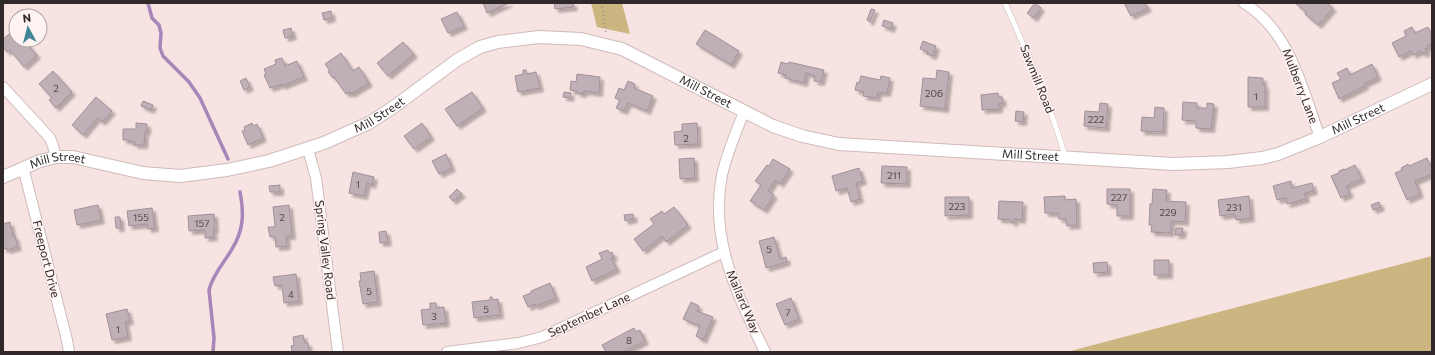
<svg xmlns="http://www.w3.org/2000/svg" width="1435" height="355" viewBox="0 0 1435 355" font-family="Commissioner,sans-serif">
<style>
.green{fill:#cbb581}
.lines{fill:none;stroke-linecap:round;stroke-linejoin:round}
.stream{stroke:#a886b9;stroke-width:3.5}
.building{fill:#bfafb6;stroke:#a19198;filter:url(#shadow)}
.service-casing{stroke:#cebbba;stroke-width:6}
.minor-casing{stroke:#cebbba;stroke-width:12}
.tertiary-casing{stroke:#cebbba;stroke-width:14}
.path{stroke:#a29393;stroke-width:2;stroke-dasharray:1 3;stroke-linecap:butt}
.service{stroke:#fff;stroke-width:5}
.minor{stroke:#fff;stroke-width:10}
.tertiary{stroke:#fff;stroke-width:12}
.labels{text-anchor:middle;stroke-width:3;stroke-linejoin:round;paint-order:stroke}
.number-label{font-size:10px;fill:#544a4c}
.street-label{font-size:12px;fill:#312929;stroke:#fff3f2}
</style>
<defs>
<filter id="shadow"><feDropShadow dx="3.5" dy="3.5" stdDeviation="1" flood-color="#0004"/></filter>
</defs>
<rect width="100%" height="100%" fill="#f7e3e2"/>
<path class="green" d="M591 3H622L630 34 597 27Z
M1432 256V352H1068L1078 349Z"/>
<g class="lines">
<path class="stream" d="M148 3 152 18 159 25 161 33 160 48 163 56 189 82 200 98 228 159
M213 352 214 338 209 290C213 274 224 263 232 249 244 230 244 213 240 192"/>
</g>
<path class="building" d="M483 3H509L487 13Z
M554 3H573L574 7 555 9Z
M1035 3 1041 8 1034 18 1027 13Z
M1124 3H1145L1148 8 1131 16Z
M1295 3H1329L1328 4 1333 8 1318 25 1305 14 1306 12Z
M871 9 875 10 870 22 867 20Z
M331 11 332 18 324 20 322 13Z
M457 12 464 26 448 33 441 19Z
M884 20 893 23 891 29 882 26Z
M1412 27 1415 33 1428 27 1432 35V43L1427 46 1428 48 1425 49 1427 52 1423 54 1421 51 1413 55 1411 51 1399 57 1392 43 1406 36 1404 31Z
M291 28 293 36 285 38 283 30Z
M705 30 739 51 731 65 696 44Z
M13 31 16 34V40H24L37 55 24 67 10 50 7 52 3 47V39Z
M923 41 936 46 933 56 927 54 928 52 920 49Z
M403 42 414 54 388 76 377 63Z
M341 53 353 71 359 67 369 83 351 94 350 92 346 94 334 77 333 78 328 72 330 71 325 64Z
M282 58 285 66 297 61 304 77 282 86V84L270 88 264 75 266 74 264 69 276 64 275 60Z
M781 62 788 64 789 62 824 70 821 82 814 81 815 76 806 73 804 83 785 78 786 75 778 73Z
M1372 64 1378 77 1364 84 1365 86 1339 99 1332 83 1341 79 1337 73 1347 68 1350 75Z
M523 70H526L527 74 536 72 540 88 518 92 515 76 523 74Z
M937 70 949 72 945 109 920 106 923 78 936 79Z
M53 71 72 92 56 108 49 100 52 98 39 84Z
M577 74 600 77 599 93 584 91 583 94 577 93V91L570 90 571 81 576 82Z
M861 76 880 80 881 76 890 78 887 93 878 92 877 98 863 96 864 92 855 90 857 82 859 83Z
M1248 77 1263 78V85H1265V107H1248Z
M246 78 250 87 244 90 240 81Z
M628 81 635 84 634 88 653 96 647 111 628 103 624 111 616 108 620 100 615 98 619 88 624 90Z
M472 92 483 108 457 126 445 109Z
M564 92 571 93 570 98 563 97Z
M998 93 999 97H1002L1003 103 999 104V109L982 110 981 95Z
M96 97 112 111 102 122 97 118 83 135 72 125Z
M143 101 153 105 151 110 141 106Z
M1183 102 1197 103V108H1207V103L1214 104 1211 129 1196 128V121L1182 120Z
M1100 103 1108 104 1106 128 1084 126 1085 111 1099 112Z
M1155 107 1164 108 1163 132 1141 131 1142 117 1154 118Z
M1016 111 1024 112 1023 122 1015 121Z
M136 123 147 124V131L145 132 144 145H134L135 142H129V140H123V129H136Z
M252 123 253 126 257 124 263 138 248 145 242 131 245 130 244 127Z
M422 123 431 137 414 149 404 136Z
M697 123 698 144 675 145 674 132 682 131V124Z
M446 154 452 168 439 174 432 161Z
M694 158 695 178 680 179 679 159Z
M1427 158 1432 169V174L1415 181 1420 194 1407 200 1395 173 1402 170 1401 168 1408 164 1409 166Z
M773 159 790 169 780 184 775 180 768 191 774 195 764 210 750 201 761 185 755 181 767 165 769 166Z
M1355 165 1362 179 1346 186 1350 194 1341 198 1331 176 1339 173V171L1344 169V170Z
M882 166 907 167V184L881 183Z
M859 168 863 181 856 183 860 199 851 202 847 188 836 191 832 176Z
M353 172 374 177 372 185 367 183 364 196 349 193Z
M1291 181 1292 188 1312 183 1314 191 1305 193 1306 199 1287 204 1286 198 1277 200 1273 186Z
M280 185V192H270L269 186Z
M457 189 462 194 453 201 449 197Z
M1107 189H1130V216H1117V205L1107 204Z
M1153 189 1167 190 1166 201 1186 202 1185 222 1171 221V233L1151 232 1152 225H1149L1150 204H1152Z
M1065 196V200L1076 199 1077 225 1067 226 1066 219H1059L1058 213H1045L1044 197Z
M1249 196 1251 218 1236 220 1235 214 1220 216 1218 200Z
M945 197H969V215L945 216Z
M999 201 1023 202 1022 220 1014 219V223L1011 222V220L998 219Z
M1379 202 1381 207 1373 210 1371 205Z
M98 205 101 220 77 225 74 210Z
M289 205 292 236H286L287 246 276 247 275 237H270L268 227H275L273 207Z
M674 207 688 225 666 242 662 236 643 251 634 239 654 224 650 219 662 211 664 214Z
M152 208 155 228 148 229 147 224 129 226 127 211Z
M214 214 215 229 213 230 214 237 205 238V230L189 231 188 216Z
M633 214 634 219 625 221 624 215Z
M115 217H120L121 228H116Z
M10 222 13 236H15L18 247 7 250V248L3 249V224Z
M1176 228H1183L1182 235H1175Z
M386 231 388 242 380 243 379 232Z
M774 237 780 259 786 257 787 262 766 268 759 241Z
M608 250 609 253 612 252 614 257 611 258 617 269 592 281 586 267 602 259 599 253Z
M1154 260H1169V275H1154Z
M1107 262 1108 272 1094 273 1093 263Z
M374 271 378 302 363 304 359 281H361L360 273Z
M296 274 299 301 284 303 282 285 275 286 273 277Z
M550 283 556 298 536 306 535 304 528 307 523 296 531 293V291Z
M490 297H492L493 300 498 299 500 315 474 318 472 302 490 300Z
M791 298 799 319 785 325 776 304Z
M691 302 699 306 697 311 713 317 703 340 696 336 700 326 683 319Z
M430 303H436L437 308 444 307 446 323 423 325 421 310 430 309Z
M127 309 130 321 125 322 128 337 112 340 106 314Z
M634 328 636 332 640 330 645 341 623 352H606L602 345Z
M303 335 305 343H308L309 352H292L291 346 294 345 293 337Z"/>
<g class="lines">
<defs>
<path id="service" d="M1005 3C1027 53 1050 103 1065 156"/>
<path id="minor" d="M1244 3C1291 32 1302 89 1320 137
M3 87 50 138 53 146 56 157
M744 112C736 132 727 153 722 175 709 240 738 296 765 352
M308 149 316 178 338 352
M23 167 67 340 69 352
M447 352 519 343 542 337 724 252"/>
<g id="tertiary">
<path id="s1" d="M3 177 40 161 56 157H73L143 173 180 176 227 170 269 161 324 143 369 123 395 106 457 60 480 47 498 42 539 37 581 39 622 49 773 126 802 136 839 144 1174 164 1228 162 1262 158 1278 154 1320 137 1432 84"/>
</g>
</defs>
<use href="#service" class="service-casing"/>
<use href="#minor" class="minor-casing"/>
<use href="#tertiary" class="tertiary-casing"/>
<path class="path" d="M602 3 606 33"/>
<use href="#service" class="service"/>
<use href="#minor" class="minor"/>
<use href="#tertiary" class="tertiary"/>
</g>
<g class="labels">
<g class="number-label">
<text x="56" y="92">2</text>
<text x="934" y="97">206</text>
<text x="1256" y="100">1</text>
<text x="1096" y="123">222</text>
<text x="686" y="142">2</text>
<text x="894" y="179">211</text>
<text x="358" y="188">1</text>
<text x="1119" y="201">227</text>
<text x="957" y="210">223</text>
<text x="1234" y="211">231</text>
<text x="1168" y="216">229</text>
<text x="141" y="221">155</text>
<text x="282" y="221">2</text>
<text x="202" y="227">157</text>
<text x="769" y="253">5</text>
<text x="369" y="295">5</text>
<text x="291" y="298">4</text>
<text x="486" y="313">5</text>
<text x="788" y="316">7</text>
<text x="434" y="320">3</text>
<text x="118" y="333">1</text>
<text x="629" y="344">8</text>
</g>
<g class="street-label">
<text transform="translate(1037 79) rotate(68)" y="4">Sawmill Road</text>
<text transform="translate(1300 86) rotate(69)" y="4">Mulberry Lane</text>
<text dy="4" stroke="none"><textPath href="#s1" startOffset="753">Mill Street</textPath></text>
<text dy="4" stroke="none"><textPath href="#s1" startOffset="393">Mill Street</textPath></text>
<text dy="4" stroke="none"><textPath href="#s1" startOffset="1425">Mill Street</textPath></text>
<text dy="4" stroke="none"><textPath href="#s1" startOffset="1089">Mill Street</textPath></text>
<text dy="4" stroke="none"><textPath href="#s1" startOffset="58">Mill Street</textPath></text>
<text transform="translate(325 250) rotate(83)" y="4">Spring Valley Road</text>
<text transform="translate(46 259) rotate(76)" y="4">Freeport Drive</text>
<text transform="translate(743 302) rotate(67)" y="4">Mallard Way</text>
<text transform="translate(589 315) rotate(-25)" y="4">September Lane</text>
</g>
</g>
<rect width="1435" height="355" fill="none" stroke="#312929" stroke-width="8"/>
<g transform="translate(28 28) rotate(353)"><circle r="19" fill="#fff3f2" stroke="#ada2a2"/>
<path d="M0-3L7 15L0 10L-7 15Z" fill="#428595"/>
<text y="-6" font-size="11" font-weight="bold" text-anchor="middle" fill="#312929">N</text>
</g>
</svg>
